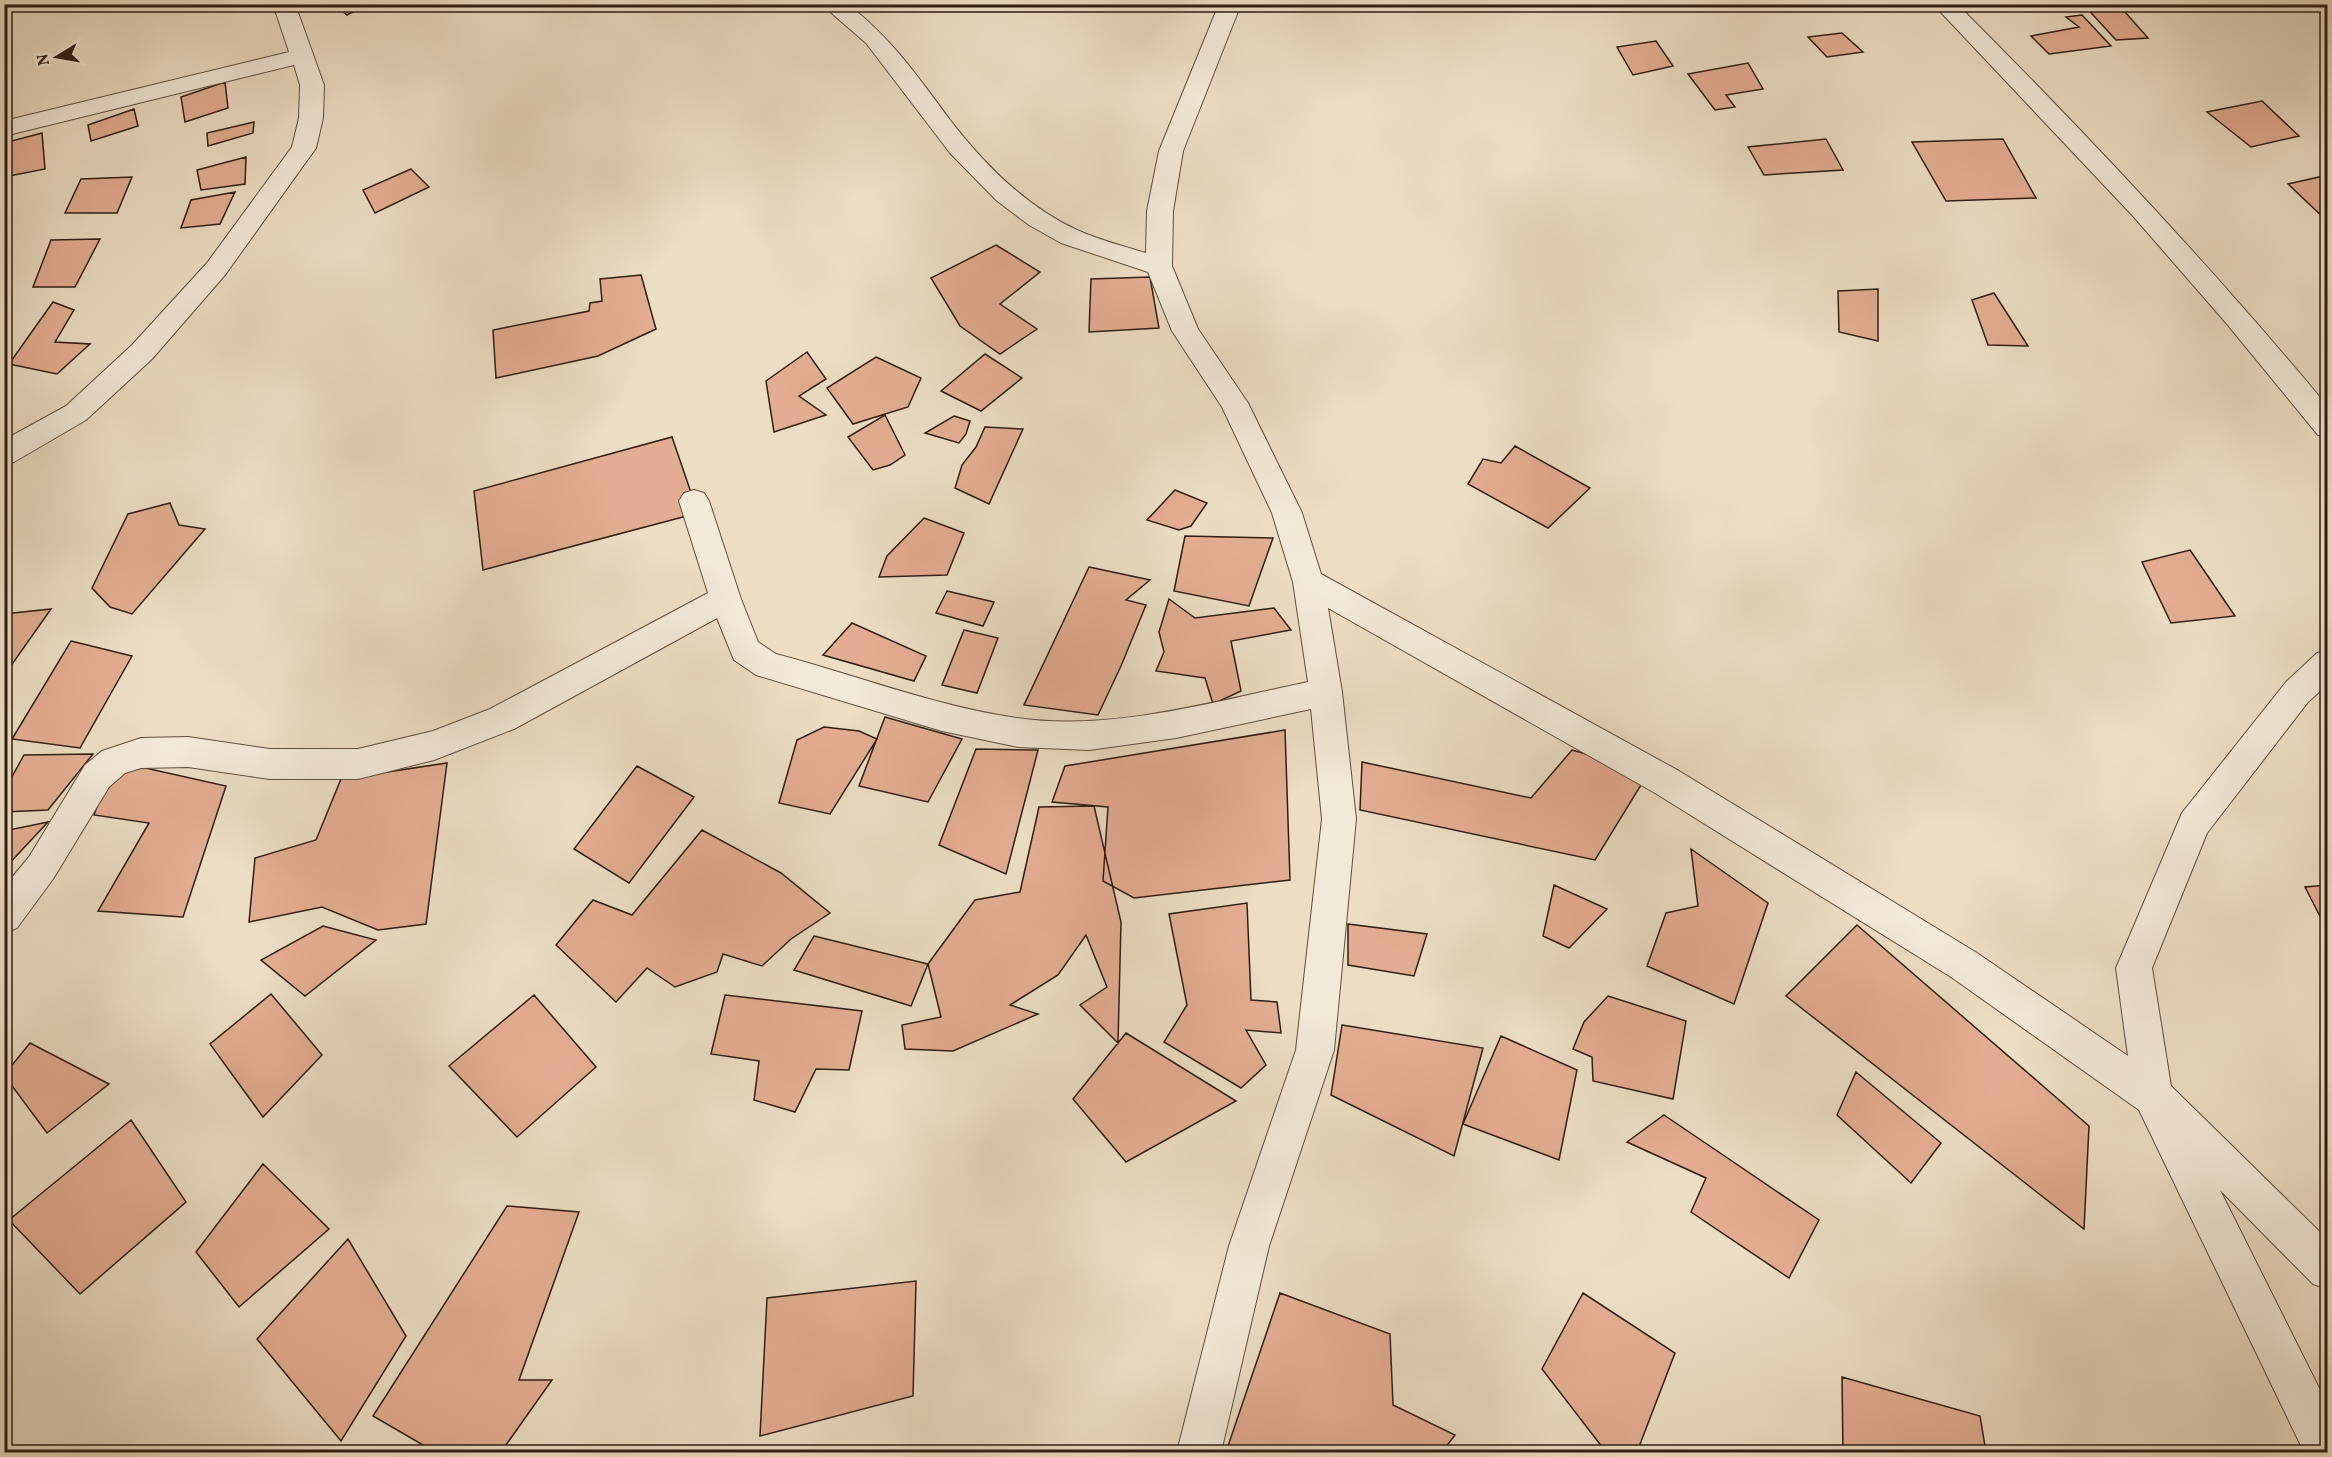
<svg xmlns="http://www.w3.org/2000/svg" width="2332" height="1457" viewBox="0 0 2332 1457" font-family="Vollkorn,serif">
<style>
.building{fill:#e4ad91;stroke:#301d11;stroke-width:1.5}
.lines{fill:none;stroke-linecap:round;stroke-linejoin:round}
.minor-casing{stroke:#5f4d3d;stroke-width:2}
.minor{fill:#f3e9d7;fill-rule:evenodd}
</style>
<rect width="100%" height="100%" fill="#edddc2"/>
<filter id="stains"><feTurbulence type="fractalNoise" baseFrequency=".00333" numOctaves="4"/><feColorMatrix values="0 0 0 0 .2 0 0 0 0 .09 0 0 0 0 .02 0 0 0 .5 -.17"/></filter>
<radialGradient id="worn" r=".72"><stop offset=".6" stop-color="#630" stop-opacity="0"/><stop offset="1" stop-color="#630" stop-opacity=".3"/></radialGradient>
<path class="building" d="M335 4H368L347 15Z
M2083 4H2118L2148 38 2116 40Z
M2082 15 2111 46 2049 54 2031 36 2079 27 2066 17Z
M1842 33 1863 52 1827 57 1808 37Z
M1656 41 1673 66 1633 75 1617 47Z
M1748 63 1763 89 1726 95 1735 107 1715 110 1688 74Z
M225 82 228 108 185 122 181 97Z
M2262 101 2299 136 2251 147 2207 112Z
M134 109 138 126 91 141 88 125Z
M254 122 253 133 208 146 207 133Z
M42 133 45 169 4 177V143Z
M1826 139 1843 170 1764 175 1748 147Z
M2003 139 2036 198 1946 201 1912 142Z
M246 157 245 184 201 190 197 170Z
M411 169 429 187 375 213 363 190Z
M2328 175V220H2326L2288 184Z
M132 177 117 213H65L81 179Z
M235 192 220 224 181 228 191 200Z
M100 239 75 287H33L51 240Z
M996 245 1040 272 1000 304 1037 329 1000 354 960 326 931 278Z
M641 275 656 329 598 356 496 378 493 330 589 311 590 303 602 301 600 279Z
M1150 277 1159 328 1089 332 1091 279Z
M1878 289V341L1839 332 1838 291Z
M1994 293 2028 346 1988 345 1972 300Z
M53 302 74 310 55 342 90 344 57 374 9 364Z
M807 352 826 379 799 396 826 415 774 432 766 381Z
M985 354 1022 378 981 411 941 391Z
M876 357 921 378 908 407 853 424 827 388Z
M885 415 905 455 890 465 873 470 848 437Z
M954 416 970 421 966 434 959 443 925 433Z
M985 427 1023 429 989 504 955 488 962 465 976 447Z
M672 437 698 513 483 570 474 491Z
M1515 446 1590 488 1548 528 1468 484 1483 459 1501 463Z
M1175 490 1207 503 1191 526 1179 530 1147 520Z
M170 503 179 525 205 529 132 614 110 607 92 588 128 514Z
M924 518 964 533 947 575 879 577 887 556Z
M1185 536 1273 538 1249 606 1174 591Z
M2190 550 2235 616 2171 623 2142 562Z
M1089 567 1150 580 1126 600 1146 605 1121 666 1098 715 1024 705Z
M947 591 994 602 983 626 936 613Z
M1169 599 1195 618 1274 608 1291 630 1231 641 1241 691 1213 704 1205 678 1156 671 1164 652 1159 632Z
M51 609 8 670 4 669V614Z
M852 623 926 656 914 681 823 655Z
M964 630 998 638 977 693 942 685Z
M71 641 132 656 80 748 12 739Z
M885 717 962 739 928 802 859 786Z
M824 727 859 731 877 739 830 814 779 803 797 740Z
M1285 730 1290 880 1134 898 1103 881 1108 807 1052 802 1065 766Z
M976 749 1038 750 1006 874 939 845Z
M1572 750 1649 772 1595 860 1360 810 1362 762 1531 798Z
M93 754 48 810 4 812V791L24 755Z
M114 761 226 786 183 917 98 911 149 823 94 815Z
M447 763 426 924 378 930 322 907 249 922 255 858 316 840 341 779Z
M637 766 694 797 629 883 574 849Z
M1094 806 1121 922 1118 1043 1080 1005 1107 987 1086 935 1058 975 1010 1005 1038 1014 953 1051 905 1049 902 1025 941 1017 928 964 975 900 1020 892 1039 807Z
M48 822 4 869V831Z
M702 830 781 873 830 913 791 939 762 966 723 954 717 972 675 987 647 968 616 1002 556 945 593 900 632 915Z
M1691 849 1768 903 1734 1004 1647 966 1666 913 1698 906Z
M1554 885 1607 909 1569 948 1543 936Z
M2328 885V932L2305 887Z
M1247 903 1251 1000 1277 1002 1281 1033 1246 1030 1266 1065 1241 1088 1164 1042 1187 1005 1169 914Z
M1348 924 1427 934 1414 976 1348 965Z
M1857 925 2089 1126 2084 1229 1786 996Z
M323 926 376 940 305 996 261 960Z
M814 936 928 964 911 1006 794 970Z
M271 994 322 1055 263 1117 210 1044Z
M534 995 596 1067 517 1137 449 1066Z
M725 995 862 1011 849 1070 816 1069 795 1112 754 1100 759 1061 711 1054Z
M1608 996 1686 1021 1673 1099 1593 1081 1592 1057 1573 1049 1584 1022Z
M1342 1025 1483 1048 1454 1156 1331 1095Z
M1126 1033 1236 1101 1126 1162 1073 1099Z
M1501 1036 1577 1070 1559 1160 1463 1124Z
M30 1043 109 1084 47 1133 4 1075Z
M1856 1072 1941 1143 1911 1183 1837 1115Z
M1664 1115 1819 1220 1789 1278 1691 1212 1706 1178 1627 1142Z
M131 1120 186 1202 80 1294 9 1220Z
M263 1164 329 1229 239 1307 196 1252Z
M507 1206 579 1212 519 1380H552L501 1452H435L373 1416Z
M348 1239 406 1336 341 1441 257 1339Z
M916 1281 913 1396 760 1436 767 1298Z
M1280 1293 1390 1334 1393 1405 1455 1435 1442 1452H1226Z
M1583 1293 1675 1353 1637 1452H1606L1542 1369Z
M1842 1377 1980 1416 1986 1452H1843Z"/>
<g class="lines">
<defs>
<path id="minor" d="M273 4H295L324 85 323 118 316 148 225 275 152 359 86 420 14 462 4 465V440L66 406 132 345 207 263 292 147 299 118 300 85 294 65 4 136V121L289 52Z
M821 4H847C890 36 919 78 950 120 984 164 1025 206 1077 230 1099 240 1123 246 1146 253L1147 211 1159 151 1219 4H1241L1183 151 1173 211 1172 266 1198 329 1248 403 1302 513 1321 574 1679 771 1977 953 2128 1056 2116 968 2182 813 2286 682 2317 653 2328 650V684L2308 702 2207 833 2152 968 2171 1086 2328 1240V1289L2313 1284 2220 1190 2328 1406V1452H2304L2139 1110 1951 977 1655 793 1328 608 1342 692 1356 819 1334 1050 1269 1246 1221 1452H1177L1229 1246 1296 1050 1322 819 1311 709 1176 738 1089 750 1018 747 942 731 756 675 734 660 717 618 514 729 434 760 358 779H270L188 767 141 768 125 773 109 787 53 879 17 928 4 933V887L29 857 85 765 102 751 141 738 188 737 270 749H358L433 731 490 709 708 593 679 501 684 493 694 490 704 493 709 501 741 599 758 642 776 654C856 675 934 706 1017 718 1111 732 1216 701 1308 682L1293 582 1272 513 1222 407 1172 331 1148 272 1061 243 1029 225 996 200 950 153 866 43Z
M1933 4H1957C2086 133 2211 266 2328 407V437L2318 435 2227 324 2133 216Z"/>
</defs>
<use href="#minor" class="minor-casing"/>
<use href="#minor" class="minor"/>
</g>
<rect width="2332" height="1457" fill="none" stroke="#edddc2" stroke-width="24"/>
<rect x="6" y="6" width="2320" height="1445" fill="none" stroke="#301d11" stroke-width="3"/>
<rect x="12" y="12" width="2308" height="1433" fill="none" stroke="#301d11" stroke-width="1.5"/>
<g transform="translate(57 57) rotate(259)" stroke="#f3e9d7" stroke-width="4.5" paint-order="stroke">
<path d="M0-4.5L10 22L0 15L-10 22Z" fill="#301d11"/>
<text y="-9" font-size="16" font-weight="bold" text-anchor="middle" fill="#301d11">N</text>
</g>
<rect width="100%" height="100%" filter="url(#stains)"/>
<rect width="100%" height="100%" fill="url(#worn)"/>
</svg>
